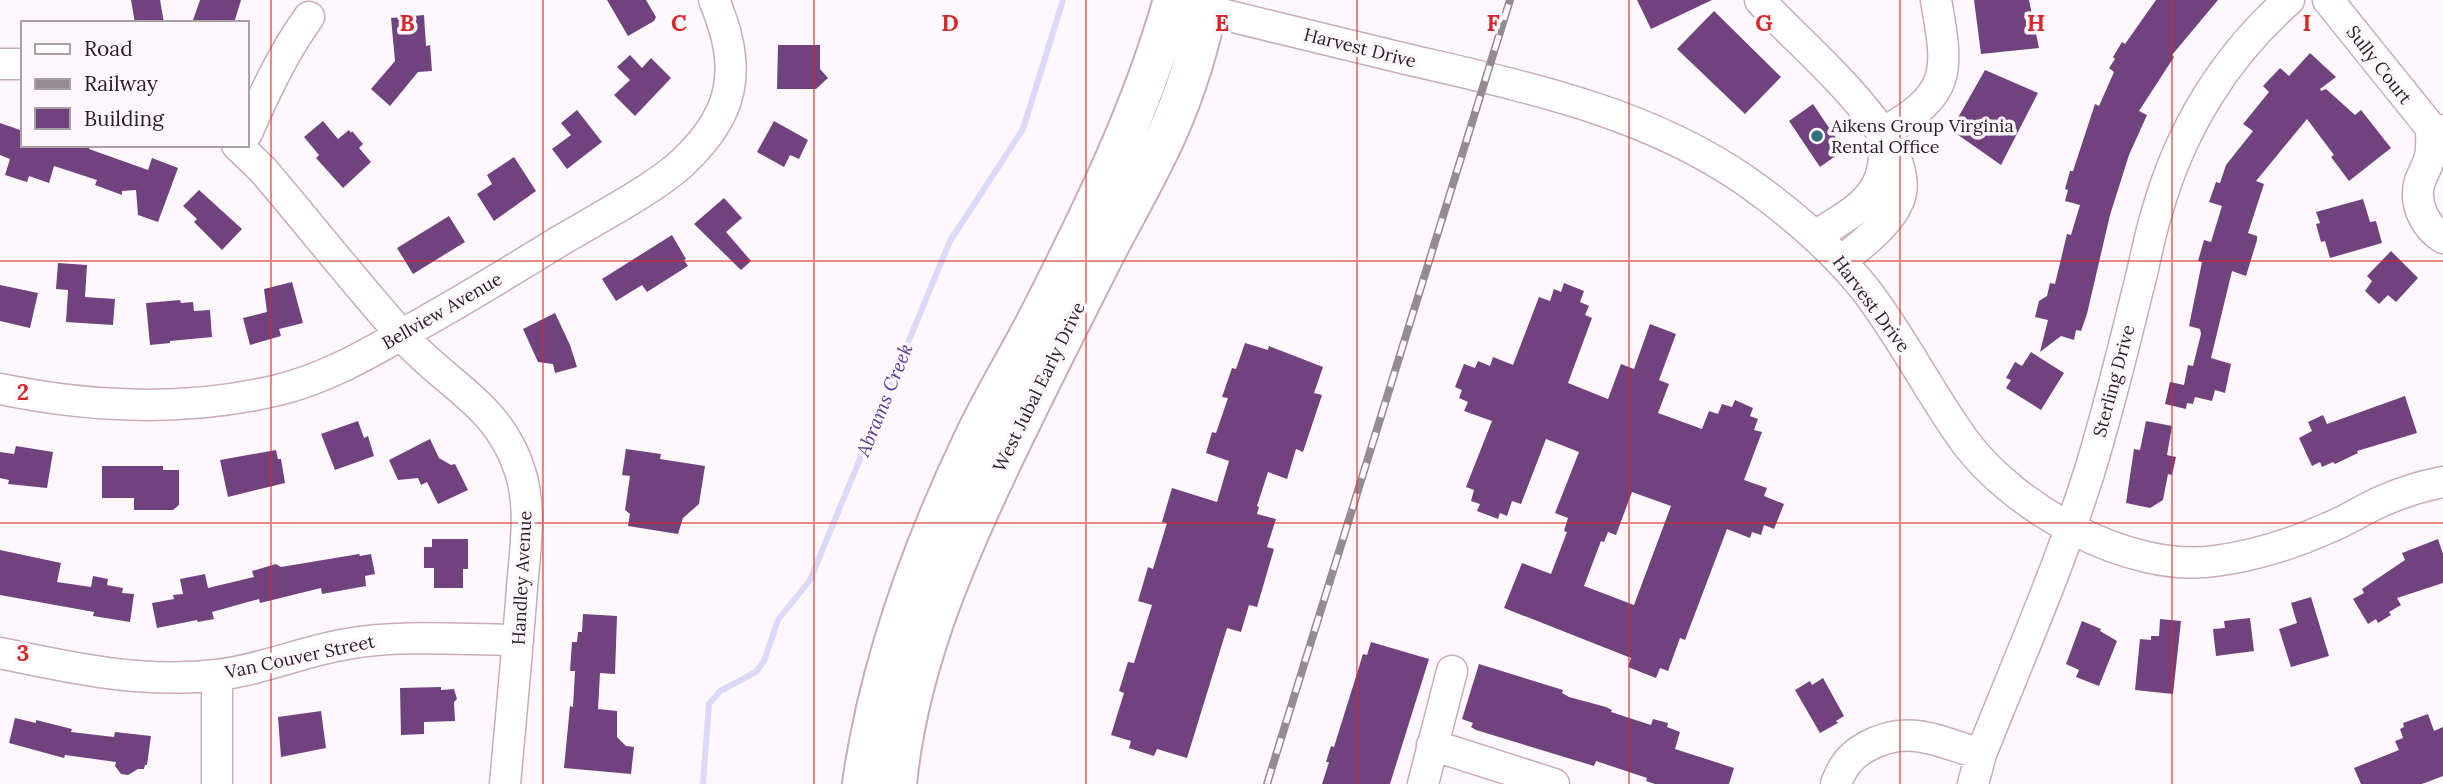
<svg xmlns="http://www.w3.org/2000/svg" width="2443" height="784" viewBox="0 0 2443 784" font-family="Lora,serif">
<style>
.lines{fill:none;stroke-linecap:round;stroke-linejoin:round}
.stream{stroke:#dcd8f7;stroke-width:6}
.building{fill:#70437e;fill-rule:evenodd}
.minor-casing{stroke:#c9abbc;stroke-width:33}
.major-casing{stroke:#c9abbc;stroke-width:42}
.minor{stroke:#fff;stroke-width:30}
.major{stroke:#fff;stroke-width:38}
.rail-casing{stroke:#958c91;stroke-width:8}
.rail{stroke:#fef7fb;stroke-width:5;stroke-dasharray:16;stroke-linecap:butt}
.grid{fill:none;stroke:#d62828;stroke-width:2;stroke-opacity:0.55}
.poi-dot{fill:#307483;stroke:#fef7fb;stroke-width:2.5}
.labels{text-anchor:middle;stroke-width:7;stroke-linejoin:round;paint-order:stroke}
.street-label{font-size:18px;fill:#291e24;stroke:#fef7fb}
.poi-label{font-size:18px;fill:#291e24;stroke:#fef7fb;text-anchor:start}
.water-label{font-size:19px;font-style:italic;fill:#543d93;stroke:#fef7fb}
.grid-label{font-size:23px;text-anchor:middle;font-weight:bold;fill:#d62828;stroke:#fef7fb;stroke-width:7;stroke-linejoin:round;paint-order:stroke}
</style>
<rect width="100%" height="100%" fill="#fef7fb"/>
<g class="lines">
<path class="stream" d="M703 784 709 704 720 691 756 672 764 661 778 620 810 580 950 241 1023 129 1063 0"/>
</g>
<path class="building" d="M131 0H160L164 23H135Z
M200 0H241L234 23H192Z
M607 0H646L656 17 654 21 628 36Z
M1637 0H1712L1651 29Z
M1974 0H2029L2039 48 1981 54Z
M2156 0H2218L2172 55 2174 57 2139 111 2147 115 2129 155 2110 215 2087 314 2081 331 2076 330 2074 340 2061 336 2040 352 2048 320 2035 317 2039 301 2047 296 2050 283 2055 284 2067 234 2071 235 2080 205 2065 201 2068 190 2065 189 2070 171H2073L2095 104 2099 106 2114 72 2109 68 2115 59 2113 57 2122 42 2125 44Z
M1714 11 1781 77 1745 114 1677 49Z
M424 15 426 46 430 45 432 71 418 72 390 106 371 89 395 61 391 18Z
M778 45H820V69L828 78 816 89H777Z
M2310 53 2336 77 2320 89 2321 91 2326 89 2355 115 2361 110 2391 148 2349 181 2331 157 2334 155 2307 119 2256 181 2264 184 2248 233 2257 236V240L2246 276 2232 271 2211 358 2231 364 2225 393 2215 390 2212 401 2195 397 2193 404 2187 403 2186 409 2165 404 2170 382 2184 385 2188 365 2193 366 2201 334 2200 329 2189 326 2202 262 2198 261 2204 240 2211 242 2222 206 2209 202 2216 182 2220 183 2226 165 2253 131 2243 124 2269 92 2263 86 2280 68 2289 76Z
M630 55 642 68 651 58 671 78 635 116 614 95 630 80 617 67Z
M1985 70 2038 93 2001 165 1951 130Z
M1813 104 1844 150 1820 167 1789 121Z
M577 110 602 142 567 169 552 149 571 135 561 123Z
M323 121 338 139 349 130 351 133 352 131 363 144 359 148 371 162 343 188 316 158 319 155 304 137Z
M774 121 808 140 799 159 790 155 784 167 757 152Z
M0 123 23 131V145H90L89 149 148 170 152 158 178 168 158 222 138 215 136 190 122 191V195L95 185 97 180 54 166 49 183 29 176 27 182 5 175 10 159 0 155Z
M514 157 536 191 494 221 477 194 492 184 487 175Z
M199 190 242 229 222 250 194 222 197 219 183 206Z
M724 198 742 218 726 232 751 261 741 270 694 224Z
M2363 199 2370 222 2376 221 2382 243 2330 258 2325 241 2321 242 2316 224 2320 223 2316 212Z
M449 216 465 242 413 274 397 248Z
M672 235 686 259 684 260 688 266 647 292 642 285 616 301 602 279Z
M2391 251 2418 278 2396 302 2388 295 2379 304 2365 291 2372 281 2367 276Z
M58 263 87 265 85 297 115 299 113 325 66 322 68 290 56 289Z
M292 282 303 323 279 329 281 336 250 345 243 318 267 312 264 289Z
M1564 283 1584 291 1580 302 1589 306 1585 315 1592 318 1568 383 1608 399 1621 364 1634 369 1650 324 1676 334 1659 380 1669 384 1658 413 1702 429 1709 411 1718 414 1722 404 1732 407 1735 400 1753 408 1750 416 1758 419 1754 430 1762 432 1744 480 1767 488 1764 496 1784 504 1774 529 1764 525 1761 535 1752 532 1750 538 1727 529 1685 640 1680 638 1668 671 1660 668 1656 678 1628 667 1631 658 1504 608 1522 563 1551 574 1567 532 1564 531 1568 518 1555 513 1579 452 1546 439 1521 504 1512 501 1507 516 1500 513 1498 519 1477 511 1480 504 1471 501 1474 490 1466 487 1492 421 1464 411 1468 402 1459 398 1462 390 1455 387 1464 364 1475 368 1478 361 1490 366 1493 357 1513 365 1539 297 1550 301 1554 289 1561 292ZM1632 492 1671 506 1634 605 1584 586 1601 541 1604 542 1608 532 1616 535Z
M0 285 38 293 30 328 0 321Z
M180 300 181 303 193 302 194 311 210 310 212 337 170 341V343L150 345 146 303Z
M555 313 570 345 577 367 555 373 553 364 538 362 523 329Z
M1245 343 1268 350 1269 346 1323 367 1314 393 1322 395 1303 452 1296 449 1287 479 1268 472 1257 506 1259 507 1257 514 1276 519 1267 547 1274 549 1257 607 1249 605 1241 632 1227 628 1187 758 1157 749 1154 756 1129 748 1131 741 1111 735 1124 693 1119 691 1128 662 1134 663 1152 605 1138 601 1148 567 1153 569 1167 523 1162 522 1172 488 1217 502 1229 461 1206 453 1212 432 1216 433 1228 398 1222 397 1232 368 1236 369Z
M2031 352 2064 373 2041 410 2006 388 2011 380 2006 378 2015 362 2022 366Z
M2405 396 2417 433 2357 451 2358 453 2335 464 2333 462 2322 467 2320 462 2312 466 2299 438 2312 431 2308 422 2323 415 2327 424Z
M358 421 364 438 368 436 374 456 335 470 321 434Z
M2146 421 2172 426 2167 455 2176 457 2172 475 2168 474 2163 500 2150 508 2126 503 2134 449 2140 450Z
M430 439 439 458 451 465 455 464 468 490 438 504 427 482 421 485 418 478 398 480 389 460Z
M16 446 53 452 47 488 8 484 9 480 0 478V452L14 454Z
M626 449 661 454 660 459 705 466 699 504 683 518 678 534 628 526 630 514 625 510 630 476 622 475Z
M276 450 278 459H281L285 483 228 497 220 460Z
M102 466H163V470H179V505L173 510H134V498H102Z
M432 539H468V569H463V588H434V568H424V547H432Z
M2438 539 2443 554V583L2397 598 2401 605 2389 612 2391 615 2378 623 2376 619 2368 624 2353 599 2364 593 2362 589 2405 560 2402 553Z
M0 550 61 563 57 582 91 587 93 576 108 579 107 585 123 588 122 593 134 594 130 622 93 616 94 612 0 595Z
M359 554 360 556 371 554 375 574 365 576 366 586 322 594 321 588 260 603 259 599 212 612 214 619 198 622 197 620 157 628 152 603 174 599 173 595 183 594 180 579 205 574 208 588 254 577 252 571 276 564 281 567Z
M2311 597 2329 656 2291 667 2279 629 2297 623 2291 603Z
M583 614 617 616 615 674 600 673 598 709 617 711V737L626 746 634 747 631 774 564 768 570 706 573 707 575 671H570L572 642H577L578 632H582Z
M2250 618 2254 651 2216 656 2213 629 2225 628 2224 621Z
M2160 619 2181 621 2173 694 2135 690 2140 639 2151 640V636H2159Z
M2082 621 2101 629 2100 631 2117 641 2099 686 2076 677 2079 670 2066 664Z
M1371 642 1429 659 1390 784H1322L1329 762H1326L1331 746 1334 747 1363 654 1367 655Z
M1479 664 1563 690 1562 693 1569 697 1606 707 1612 710 1611 712 1651 725 1653 719 1668 723 1667 727 1680 732 1675 749 1734 768 1729 784H1655L1646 781 1647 778 1596 761 1594 766 1476 730 1471 727 1473 723 1462 719Z
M1823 678 1844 716 1836 721 1838 723 1820 733 1795 690 1810 681 1812 685Z
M441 687V690L454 689 457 699 454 702 455 721 424 722V734L401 735 400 688Z
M321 711 326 748 281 757 278 717Z
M2428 714 2434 731 2443 727V776L2422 784H2361L2354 768 2399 750 2395 741 2403 738 2400 729 2404 727 2403 723Z
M15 718 36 723V720L72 729 71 732 114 737 115 732 151 736 147 765H145L144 769H138L128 775 121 774 115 766 116 762 65 755 64 758 9 743Z"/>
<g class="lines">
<defs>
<path id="minor" d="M1760 0C1794 41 1922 141 1899 200 1889 225 1861 244 1841 262
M2328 0 2431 128
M1188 6C1259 23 1331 41 1402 58 1521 86 1644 110 1746 181 1790 212 1831 247 1865 289 1903 338 1930 394 1966 443 2017 510 2129 573 2215 561 2254 556 2292 544 2328 528 2346 521 2362 510 2380 502 2400 493 2422 486 2443 482
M0 64H23
M2443 131 2431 128C2431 137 2432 148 2430 156 2428 165 2423 173 2420 181 2413 203 2425 227 2443 238
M247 133C265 92 283 53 309 17
M1882 133C1952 94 1949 73 1936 0
M237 145 263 170C309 224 353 280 400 333 443 384 498 402 520 471 532 508 525 550 522 588 517 653 511 719 505 784
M1815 236C1855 211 1891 194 1883 140
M0 389C92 408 186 412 278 390 328 378 373 351 417 326 465 299 511 271 558 242 595 220 647 193 679 166 693 153 707 138 716 122 740 82 731 40 714 0
M0 653C71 668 144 684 217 675 262 670 303 651 347 644 403 634 462 640 518 640
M217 675V784
M1432 745 1554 784
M1423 784 1452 671
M1836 784C1842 767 1850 756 1866 747 1908 723 1939 742 1981 754
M1973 784 1981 754C2018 661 2059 568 2089 473 2108 412 2123 350 2138 289 2145 263 2149 237 2157 212 2180 130 2225 56 2289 0"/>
<path id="major" d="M862 784C879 664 920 551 972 442 992 399 1017 359 1039 316 1091 214 1142 110 1173 0
M897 784C908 672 951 569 999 468 1033 396 1069 325 1105 254 1125 215 1148 176 1166 136 1185 94 1200 46 1209 0"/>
</defs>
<use href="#minor" class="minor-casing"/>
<use href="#major" class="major-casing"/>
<use href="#minor" class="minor"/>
<use href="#major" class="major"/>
<defs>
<path id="rail" d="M1267 784 1510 0"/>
</defs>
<use href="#rail" class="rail-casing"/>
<use href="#rail" class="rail"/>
</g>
<path class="grid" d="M271 0V784M543 0V784M814 0V784M1086 0V784M1357 0V784M1629 0V784M1900 0V784M2172 0V784M0 261H2443M0 523H2443"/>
<circle class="poi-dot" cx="1817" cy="136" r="7"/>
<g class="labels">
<g class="street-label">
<text transform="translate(1360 48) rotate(14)" y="6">Harvest Drive</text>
<text transform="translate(2379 65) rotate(52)" y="6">Sully Court</text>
<text transform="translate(1871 304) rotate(53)" y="6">Harvest Drive</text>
<text transform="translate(442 311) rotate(-30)" y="6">Bellview Avenue</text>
<text transform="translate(2114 381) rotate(-75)" y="6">Sterling Drive</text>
<text transform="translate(1039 387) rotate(-64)" y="6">West Jubal Early Drive</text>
<text transform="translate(522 578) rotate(-87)" y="6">Handley Avenue</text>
<text transform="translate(300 657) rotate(-12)" y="6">Van Couver Street</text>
</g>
<g class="poi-label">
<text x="1831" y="132">Aikens Group Virginia<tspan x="1831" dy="21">Rental Office</tspan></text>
</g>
<g class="water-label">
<text transform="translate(884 400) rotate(-68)" y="7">Abrams Creek</text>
</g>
</g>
<g class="grid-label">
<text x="407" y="31">B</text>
<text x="679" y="31">C</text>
<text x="950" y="31">D</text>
<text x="1222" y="31">E</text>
<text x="1493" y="31">F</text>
<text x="1764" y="31">G</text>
<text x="2036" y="31">H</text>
<text x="2307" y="31">I</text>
<text x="23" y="400">2</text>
<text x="23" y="661">3</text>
</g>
<rect x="21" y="21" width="228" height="126" fill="#fef7fb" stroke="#a9a0a5" stroke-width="2"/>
<rect x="35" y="44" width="35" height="10" fill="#ffffff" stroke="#a9a0a5" stroke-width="2"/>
<text x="84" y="56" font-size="21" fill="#291e24">Road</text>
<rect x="35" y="79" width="35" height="10" fill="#958c91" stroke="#a9a0a5" stroke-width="2"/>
<text x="84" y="91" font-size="21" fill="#291e24">Railway</text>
<rect x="35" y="108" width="35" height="21" fill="#70437e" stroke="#a9a0a5" stroke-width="2"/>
<text x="84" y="126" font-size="21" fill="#291e24">Building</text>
</svg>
